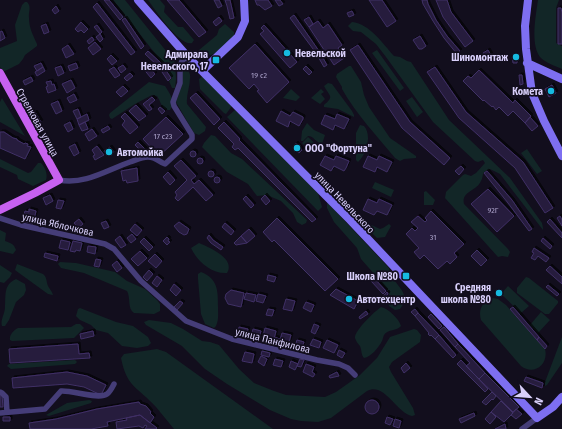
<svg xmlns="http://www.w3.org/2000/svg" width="562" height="429" viewBox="0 0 562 429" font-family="'Fira Sans Condensed',sans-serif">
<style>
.green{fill:#122627}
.building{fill:#251c3c;stroke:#403066;filter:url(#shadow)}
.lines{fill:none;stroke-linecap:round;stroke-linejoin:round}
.street{stroke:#453d78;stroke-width:5.5}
.secondary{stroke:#7e6ff1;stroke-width:8}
.primary{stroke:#c761f0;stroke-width:8}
.poi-dot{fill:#16bae0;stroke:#120e1d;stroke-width:1.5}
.labels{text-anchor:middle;stroke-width:3.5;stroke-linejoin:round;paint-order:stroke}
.number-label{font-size:8px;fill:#aba2ca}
.poi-label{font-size:10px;font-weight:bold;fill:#d8cffa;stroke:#120e1d;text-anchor:end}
.street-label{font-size:10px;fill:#d8cffa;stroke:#120e1d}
</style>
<defs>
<filter id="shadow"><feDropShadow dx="2" dy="-2" stdDeviation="0" flood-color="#0009"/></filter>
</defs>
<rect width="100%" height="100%" fill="#120e1d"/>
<path class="green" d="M113 0H125L175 62 176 79 175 88H172L169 81 172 78 161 61Z
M148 0H160L165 6 164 12 178 27H183L194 40 192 43C180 47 155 10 148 0Z
M538 0H559L556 8V43L562 46V69C555 66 544 62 540 57 530 44 536 15 538 0Z
M25 2H27C32 7 28 12 29 18 29 28 33 35 37 44V46L25 55 23 59 19 64 5 71H3L0 67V48L17 41 15 25 22 5Z
M352 22C370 24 383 44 394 56L400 57 407 61 411 62 449 120 510 178 542 223 543 228V230L500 174 490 169 484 172C482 175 483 178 481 181 477 191 461 191 464 204L508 249 510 252 508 257 502 256 498 257 445 198 446 192 463 175 465 174 471 176 476 173 485 163 483 160 478 162 475 161 433 122 386 57 376 44 361 32 353 31 348 26Z
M225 24 234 32V37C224 46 213 61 198 54L199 50 217 35 219 29Z
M377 50 404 88 400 91 372 53Z
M187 62 189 66C187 71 191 73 190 78 190 87 186 95 187 104L206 127 205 131 199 135 194 133 176 102 182 84V68L185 63Z
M349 66H351L361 82 364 95 369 107 390 138 416 156V158L404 159 400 161 395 158C377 136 356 114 342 89V87L336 77 337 74Z
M203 76 232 106 226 114 224 113 200 89 199 79Z
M149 82 165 86C170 94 176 101 170 110 162 111 161 102 157 96L152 95 135 104 112 119 110 118 109 115 110 113Z
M328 83 332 84 352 111 354 115V117L338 109 324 107V105C335 96 329 96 324 86Z
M291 89 300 97 296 101 283 98Z
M321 89 324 92 321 94 325 99 320 104 311 98Z
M19 94C28 95 32 104 29 112 23 109 18 100 19 94Z
M412 97 423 112 417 117 406 101Z
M2 98 25 136 0 122V102Z
M235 110 318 193 322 207 318 211 227 117Z
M307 123 314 130 325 135 322 144C316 143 314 136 308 136L303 141H301L302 131Z
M360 125 364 126C372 135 367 154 358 162L356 160V133Z
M211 135 215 136 231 153 242 159 307 220 306 223 302 225 297 222 293 213 281 201 267 195 257 196 248 184 227 172 202 147 204 143Z
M308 137 318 146 313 154 302 143Z
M527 149 542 171 537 174 521 153Z
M0 159 28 173 31 172 38 163H41C45 167 48 174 46 180L33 186 18 179 17 175 0 167Z
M375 182 394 190 391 197 372 188Z
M426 191 435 200 433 205H424V192Z
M327 203 329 204 389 268C390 271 390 274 392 277 399 288 411 295 400 309L395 310 389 306 387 300 390 292 361 259 357 248 334 222 327 208Z
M363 221 380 229 383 228 389 224 391 226 385 237 377 238 363 224Z
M0 230 6 233 5 241C11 243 14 244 16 250L13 254 0 251Z
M199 243C208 247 236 258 227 273 211 274 197 261 191 248Z
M60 262 76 263 115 272 127 281 145 289 157 300 160 304V311L154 314 134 313C127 308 131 298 127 291L84 273 61 268 58 264Z
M17 264 43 274C47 277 46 281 48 286 50 290 52 291 53 295L48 294 19 273 15 270Z
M0 265 12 273 10 277 4 283 0 282Z
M201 272C218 279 218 290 218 307 218 314 219 319 216 326L214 328 205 324 201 314 198 279V274Z
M526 277 529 278 558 301V303L549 314H545L517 293V288Z
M16 279 25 284 26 290 24 295 16 302 9 320 5 326H2C0 320 5 314 5 307 6 296 3 285 16 279Z
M508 286 529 306 521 313 501 294Z
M493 298 498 299 506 305 545 349C549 364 534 376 521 366L481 320C478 310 482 301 493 298Z
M381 307C389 309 399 319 401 326 397 331 388 329 384 335 383 337 383 339 382 341 379 347 371 357 364 358 361 355 362 351 360 346 358 344 356 341 355 338 354 331 375 311 381 307Z
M80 308 116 322 133 326 148 337 151 343 148 346 137 348 122 346 108 333 96 330 91 325 80 320 76 316 78 309Z
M541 312 550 320 538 333 530 325Z
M149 320 171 323 183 329 202 341 210 342 219 345 239 369 254 383 274 391 286 395 325 397 336 392 360 375 377 358 390 337 414 329 417 330 421 335 420 342 392 362 389 367 391 372 413 408 415 415 412 416C396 413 385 382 367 391L331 418 318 422 301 421 291 419 270 410 227 384 205 369 182 346 146 325 144 322Z
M76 324H80L84 328 74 338 12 341 10 340C9 335 14 330 18 328L71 327Z
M562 337V363L547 385 545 386V382Z
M157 349 166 352 273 429H174C168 422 162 414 156 407 138 387 127 388 121 358L124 354Z
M75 360 77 362 75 364 11 369 7 366 9 364Z
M89 400 92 401 91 403 49 416 46 415 67 403Z"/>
<path class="building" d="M104 0H109L123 17 120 20Z
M167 0H179L206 32 199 37Z
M214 0H219L222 6 218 8Z
M225 0H230L234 18 230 19 227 6Z
M255 0H268L272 6 265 10 259 5H257Z
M275 0H280L283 4 279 6Z
M369 0H382L396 21 387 27Z
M422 0H427L428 4 436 20 447 36 460 51 457 54 444 38 433 21 423 4Z
M436 0H447L451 12 473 41 465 47 443 17Z
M97 3 135 52 131 55 93 7Z
M56 6 59 11 55 14 52 10Z
M558 8H561L562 13V44H558Z
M352 11 354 15 349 17 347 13Z
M294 15 319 51 327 65 324 67 316 53 290 18Z
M219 17 222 21 216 26 213 22Z
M309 17 313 24 309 27 304 20Z
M125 18 144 46 141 49 122 20Z
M318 21 323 28 328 24 342 45 338 48 344 58 334 65 309 27Z
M81 22 88 29 84 33 81 30 78 32 75 29Z
M46 24 49 32 44 34 41 26Z
M97 25 102 32 100 34 94 27Z
M264 25 297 62 290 68 260 34 264 31 261 28Z
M2 31 5 38 0 41V32Z
M100 34 103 39 100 42 96 37Z
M420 36 426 46 422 49H419L413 40Z
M92 37 94 40 89 44 87 41Z
M95 42 101 49 93 55 88 48Z
M255 44 289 82 267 103 257 91 259 90 254 84 249 89 229 68Z
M68 45 74 54 66 58 62 49Z
M358 45 410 122 450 158 444 165 402 128 350 50Z
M488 50 493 59 488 61 483 53Z
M148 51 161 63 171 78 168 81 158 66 145 54Z
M111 55 117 61 112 65 107 59Z
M512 57H517V63H513Z
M41 63 43 67 37 71 34 66Z
M76 63 78 68 70 71 68 66Z
M146 64 155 74 151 78 142 67Z
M123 65 126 69 121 73 118 68Z
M61 66 64 73 58 76 55 68Z
M306 66 312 72 309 75 303 69Z
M43 67 45 71 37 76 35 72Z
M114 67 120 75 115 78 109 70Z
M435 67 466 112 523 162 553 208 545 213 515 168 459 118 427 72Z
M479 70 513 103 515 100 531 116 525 123 513 111 508 116 499 107 496 110 493 106 492 107 484 100 483 101 463 81 468 76 471 78Z
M130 73 133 76 127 81 124 78Z
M519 75H522L523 84 520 85Z
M31 77 33 81 25 85 23 81Z
M71 80 75 88 67 93 62 84Z
M51 81 52 85 54 84 56 90 48 93 46 87 48 86 46 82Z
M552 85 556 93 549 97 545 89Z
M123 86 128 91 121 97 116 92Z
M196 93 220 119 214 125 190 98Z
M74 94 77 100 70 103 67 98Z
M152 97 155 100 149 105 152 109 149 111 143 104Z
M58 101 62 111 56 114 51 104Z
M136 105 146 116 139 121 129 111Z
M160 107 165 111 162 114 158 109Z
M78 109 81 117 77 119 73 111Z
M32 111 33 114 35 112 41 122 39 123 41 130 37 132 26 114Z
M281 111 290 116 293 112 303 117V119L299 126 290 121 288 127 276 121Z
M125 113 138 127 130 134 122 125 125 121 121 117Z
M87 114 89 120 79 125 77 119Z
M337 114 349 119 344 129 335 125 333 130 321 124 325 115 335 119Z
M166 117 183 134 159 156 143 139Z
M530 117 538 126 532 131 525 123Z
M70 122 73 129 68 132 64 125Z
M85 122 88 129 82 131 79 125Z
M224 122 240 139 239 140 316 219 312 222 238 148 235 150 232 147 234 144 218 128Z
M108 126 110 129 103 133 101 130Z
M92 129 97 136 89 141 85 134Z
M0 132H4L13 138 17 139V140L24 144 25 143 28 144 27 146 31 147 25 159 0 148Z
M138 142 147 151 144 154 135 145Z
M296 143 302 150 299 153 294 149 293 147Z
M75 144 79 153 74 156 69 147Z
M97 146 104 155 95 160 93 156 95 155 92 150Z
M110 147 114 152 108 156 104 151Z
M190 154a3 3 0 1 1 6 0a3 3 0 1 1-6 0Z
M325 156 334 160 336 156 349 161 346 168 344 171 334 166 331 171 320 165Z
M368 156 377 160 379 156 392 162 387 172 377 167 375 172 363 167Z
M197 161a3 3 0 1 1 6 0a3 3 0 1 1-6 0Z
M181 160 196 176 191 180 194 184 199 180 213 195 206 201 193 187 178 201 175 198 177 195 175 192 187 180 174 166Z
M461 166 464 169 459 175 455 171Z
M137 168 138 181 127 183 126 180 123 181 121 171Z
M487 171 512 200 532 229 529 231 508 203 484 173Z
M208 174a3 3 0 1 1 6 0a3 3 0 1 1-6 0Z
M168 172 175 180 170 185 163 177Z
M214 180a3 3 0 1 1 6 0a3 3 0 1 1-6 0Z
M488 189 514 216 497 232 471 204Z
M50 195 53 201 46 205 43 198Z
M265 195 270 201 266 205 261 199Z
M246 196 254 205 251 208 243 199Z
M368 199 377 203 379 199 392 205 387 215 377 211 374 215 363 210Z
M58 200 64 201 61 209 56 208Z
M29 209 36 211 33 224 22 221 25 211 29 212Z
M431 211 464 244 454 253 457 257 450 264 447 261 438 269 424 255 420 259 414 252 419 248 406 234 412 228 415 231 418 228 411 222 418 216 425 222 427 220 425 218Z
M560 216 562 220V226L557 218Z
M277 218 338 279 325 291 274 240 272 242 263 232Z
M79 219 83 224 78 228 74 223Z
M550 219 562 233V238L547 222Z
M106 221 109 227 104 229 101 223Z
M179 222 189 229 187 234 184 235 179 232 174 226Z
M225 223 234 231 231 235 222 227Z
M135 224 142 230 137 236 130 230Z
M249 229 255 236 247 243 241 236Z
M132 234 136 239 131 243 127 238Z
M209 235 213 240 223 247 221 250 211 243 207 238Z
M120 236 126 245 121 248 115 240Z
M241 236 247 243 236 245 234 243Z
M167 237 169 239 168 241 170 242 167 245 163 241Z
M144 238 153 247 149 251 140 242Z
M543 238 552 246 550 249 541 241Z
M61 240 70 242 68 250 59 248Z
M73 241 82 243 80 251 76 250 75 252 70 251Z
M88 246 96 247 95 254 87 252Z
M534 248 549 258 546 262 538 256 535 260 531 258 534 253 532 252Z
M477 250 487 260 481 266 471 256Z
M140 251 147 258 138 266 131 259Z
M45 253 58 256 57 261 44 257Z
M155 254 162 261 156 268 148 261Z
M96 259 101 260 99 267 94 266Z
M117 261 122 268 117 272 112 265Z
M550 266 562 277V284L546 270Z
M149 270 153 274 147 281 143 277Z
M268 275 276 277 274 282 267 280Z
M157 276 162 280 157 287 152 283Z
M374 278 386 291 383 294 371 281Z
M174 284 181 290 176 296 170 290Z
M548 285 559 294 557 296 546 287Z
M336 289 358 301 354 309 330 295Z
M231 290 244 293 241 307 228 304 225 298 226 294Z
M387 292 388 294 380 303 378 302Z
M246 293 256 295 254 302 244 299Z
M258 294 266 296 263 303 256 301Z
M286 299 295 301 292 311 283 309Z
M180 301 183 303 177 310 174 307Z
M306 302 314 305 311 312 303 308Z
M513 307 539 337 537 340 510 309Z
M268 309 274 310 272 316 266 315Z
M415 309 418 313 415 316 411 312Z
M366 311 368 314 360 319 359 317Z
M418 313 439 335 435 339 431 335 430 336 428 334 429 333 415 316Z
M431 314 442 326 439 329 428 317Z
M314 324 319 326 315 334 311 332Z
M239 327 248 329 246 337 238 333Z
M444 327 458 344 455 347 440 330Z
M265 328 276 331 274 339 263 336Z
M253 329 261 331 259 338 254 337V339L251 338Z
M93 331 94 336 81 339 80 334Z
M282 333 291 335 289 342 280 340Z
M439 335 456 355 453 358 435 339Z
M274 337 280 339 279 344 273 342Z
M539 337 547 346 545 349 537 340Z
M313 339 321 342 319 348 310 345Z
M297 340 304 342 302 347 295 346Z
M327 340 338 345 334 353 323 348Z
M78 344 79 354 89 353 90 358 10 363 9 349Z
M458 344 485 373 479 379 466 366 470 363 455 347Z
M339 350 345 353 342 358 337 355Z
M262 351 270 353 269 357 261 355Z
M245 352 254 354 252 363 242 361Z
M261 356 267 359 264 366 258 362Z
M275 359 283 361 281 367 273 365Z
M300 359 304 360 301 367 297 366Z
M461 360 488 389 485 392 457 364Z
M291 361 298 364 295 370 289 367Z
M406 363 410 368 404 373 401 368Z
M306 364 314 367 312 372 315 374 313 377 303 372Z
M67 372 87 376 106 385 101 395 84 387 67 384 13 388 12 378Z
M337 372 339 376 330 378 329 376Z
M485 373 519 407 513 412 479 379Z
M526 377 543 383 542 388 524 381Z
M492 392 496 396 493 400 492 399 486 405 482 402Z
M2 395 3 407H0V396Z
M365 407a7 7 0 1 1 14 0a7 7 0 1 1-14 0Z
M501 401 513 413 504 422 491 412Z
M139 402 140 404 146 406 151 412 150 413 154 417 150 423 140 415 107 422 108 426 91 429H30L29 423 56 419 97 409Z
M516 409 522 414 516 419 511 415Z
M491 412 496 417 490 424 485 419Z
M474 413 475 416 461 423 459 419Z
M140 415 157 428 156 429H145L147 426 145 425 143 428 139 426 117 429 116 422 127 420 126 418Z
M3 417H10V421H3Z
M387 417 393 419 390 425 385 423Z
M395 419 401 421 399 428 393 426Z
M505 424 506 429H495Z"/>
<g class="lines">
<path class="street" d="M59 180C85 185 107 170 130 162 136 160 142 157 148 157 156 157 159 162 165 164L192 139V135L174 106 173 102 180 83V66L182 61 187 56
M0 218 21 225 105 244 114 249 141 281 186 321 232 339 317 360 339 364 348 368 355 375
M0 392 2 393 6 397 7 412
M0 413 45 409 61 391C72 390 99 400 107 394 110 392 112 388 114 384
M522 429 537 418"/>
<path class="secondary" d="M138 0 187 56 350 220 537 418 553 407 562 397
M528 0 525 26 526 49 532 93 544 121 562 156
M527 63 562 79
M202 71 238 37 245 21 244 0"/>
<path class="primary" d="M0 73 59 180 35 193 0 210"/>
</g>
<g class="poi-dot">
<circle cx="287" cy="53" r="4"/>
<circle cx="516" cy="57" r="4"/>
<rect x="212" y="56" width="8" height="8" rx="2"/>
<circle cx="551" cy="91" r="4"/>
<circle cx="297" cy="148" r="4"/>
<circle cx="109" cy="152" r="4"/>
<rect x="402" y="272" width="8" height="8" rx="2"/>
<circle cx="499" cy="293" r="4"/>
<circle cx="349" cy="299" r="4"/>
</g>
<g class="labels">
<g class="number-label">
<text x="259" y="78">19 с2</text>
<text x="163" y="139">17 с23</text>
<text x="493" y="213">92Г</text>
<text x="433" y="240">31</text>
</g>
<g class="poi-label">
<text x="295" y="57" text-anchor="start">Невельской</text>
<text x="208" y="58">Адмирала<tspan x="208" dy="12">Невельского, 17</tspan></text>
<text x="508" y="61">Шиномонтаж</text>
<text x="543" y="95">Комета</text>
<text x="305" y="152" text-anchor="start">ООО "Фортуна"</text>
<text x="117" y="156" text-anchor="start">Автомойка</text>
<text x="398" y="280">Школа №80</text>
<text x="491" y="291">Средняя<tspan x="491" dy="12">школа №80</tspan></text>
<text x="357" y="303" text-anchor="start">Автотехцентр</text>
</g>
<g class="street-label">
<text transform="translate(38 122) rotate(61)" y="4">Стрелковая улица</text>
<text transform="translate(345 202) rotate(46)" y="4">улица Невельского</text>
<text transform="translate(58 224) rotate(13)" y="4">улица Яблочкова</text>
<text transform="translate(273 340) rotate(14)" y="4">улица Панфилова</text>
</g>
</g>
<g transform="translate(530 397) rotate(116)" stroke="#120e1d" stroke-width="3" paint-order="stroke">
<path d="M0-3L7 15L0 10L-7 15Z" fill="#d8cffa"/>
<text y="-6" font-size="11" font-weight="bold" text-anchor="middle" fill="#d8cffa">N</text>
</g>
</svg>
